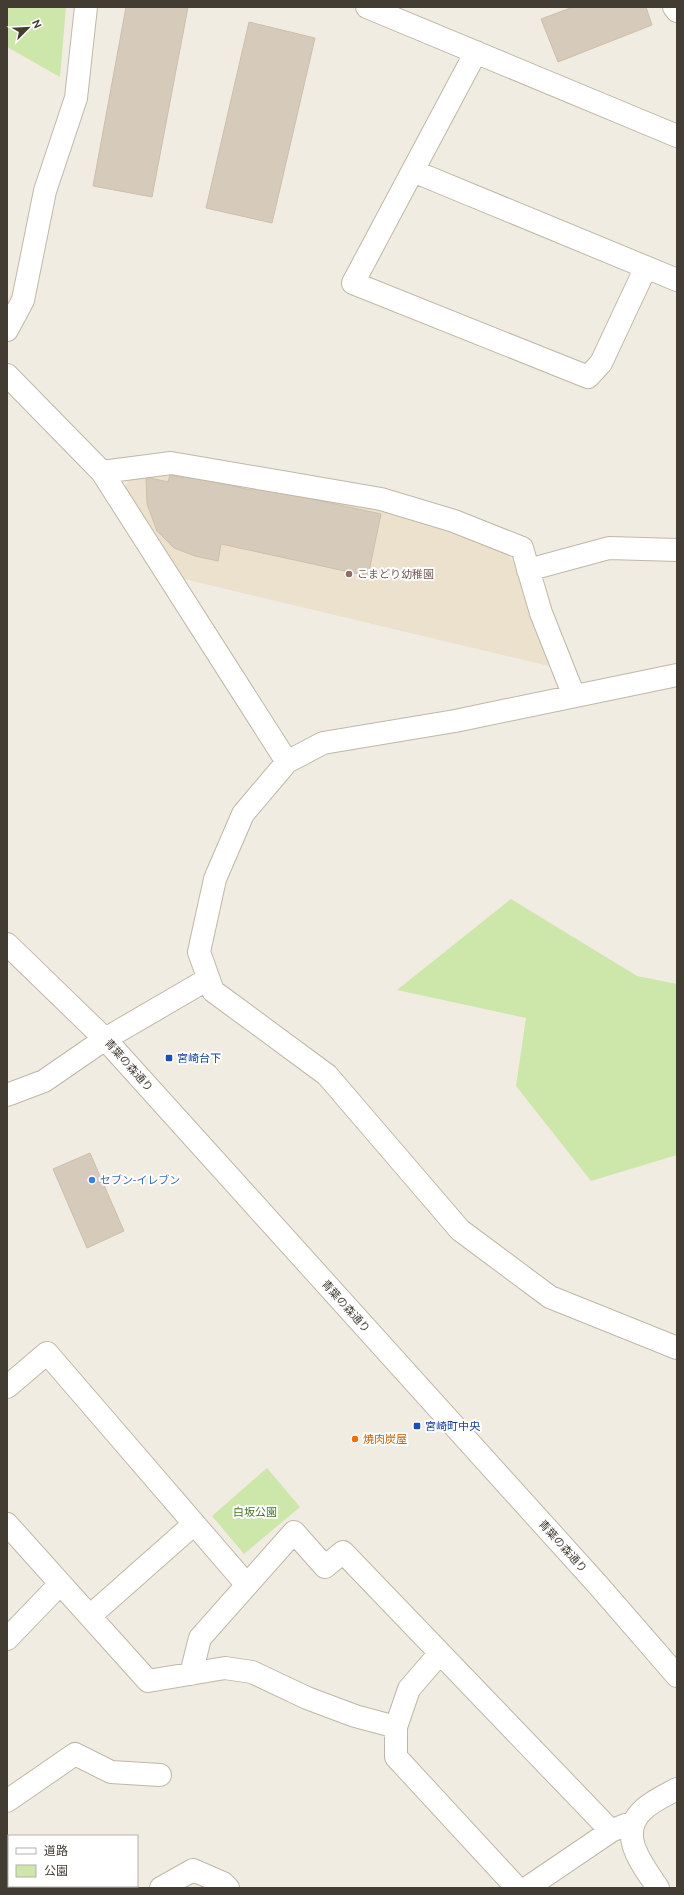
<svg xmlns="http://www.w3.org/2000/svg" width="684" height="1895" viewBox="0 0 684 1895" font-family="Ubuntu,'Noto Sans JP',sans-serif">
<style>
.education{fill:#ebe1cc}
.green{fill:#cde6aa}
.building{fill:#d6cabb;stroke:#cdbfab}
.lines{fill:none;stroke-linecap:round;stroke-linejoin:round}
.minor-casing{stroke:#bfb7a8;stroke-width:24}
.minor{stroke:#fff;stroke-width:22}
.education-dot{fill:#8d6e63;stroke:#fff;stroke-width:1.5}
.transit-dot{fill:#1a4fb4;stroke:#fff;stroke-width:1.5}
.shop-dot{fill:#3f7fe0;stroke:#fff;stroke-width:1.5}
.food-dot{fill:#e8710a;stroke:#fff;stroke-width:1.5}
.labels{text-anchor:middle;stroke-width:4;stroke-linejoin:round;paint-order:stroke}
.education-label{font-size:11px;fill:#785e54;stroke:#fff;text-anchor:start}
.transit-label{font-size:11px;fill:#164399;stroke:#fff;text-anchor:start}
.street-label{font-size:11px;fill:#433c33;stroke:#fff}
.shop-label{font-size:11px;fill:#366cbe;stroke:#fff;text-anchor:start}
.food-label{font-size:11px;fill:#c56008;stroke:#fff;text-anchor:start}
.park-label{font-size:11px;fill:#467427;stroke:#fff}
</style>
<rect width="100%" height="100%" fill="#f1ece2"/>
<path class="education" d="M133 473H188L372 507 440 524 509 556 519 570 553 667 180 578 125 487Z"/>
<path class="green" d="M7 7H66L60 77 7 47Z
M511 899 637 976 677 984V1155L591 1181 516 1086 526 1018 397 990Z
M267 1468 300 1507 244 1554 212 1516Z"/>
<path class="building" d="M126 7H188L152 197 93 186Z
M573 7H646L652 25 558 62 541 19Z
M249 22 315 38 272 223 206 208Z
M170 475 183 478V475L251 490 252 486 381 514 368 576 221 544 218 561 195 556 174 548 157 531 147 504 146 477 168 482Z
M90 1153 124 1231 87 1248 53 1169Z"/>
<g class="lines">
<defs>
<path id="minor" d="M367 7 677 136
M674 7 677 11
M476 52 353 283 588 377 601 363 646 267
M413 171 677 280
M7 330 23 300 45 191 76 98 86 7
M7 375 102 472 287 762
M102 472 171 463 381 499 454 521 522 548 541 613 574 696
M528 570 609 548 677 550
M677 675 455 721 323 743 287 762 243 814 215 879 199 952 213 991 327 1075 460 1230 550 1297 677 1348
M7 944 105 1039 598 1585 677 1676
M7 1095 44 1081 105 1039 208 979
M7 1387 47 1353 247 1585
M7 1524 148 1681 225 1668 252 1672 307 1698 355 1716 396 1727
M90 1616 194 1524
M7 1639 60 1584
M440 1653 409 1689 396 1727V1757L517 1888
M191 1674 200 1638 294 1532 325 1567 343 1552 611 1831
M7 1801 75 1754 111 1772 160 1775
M161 1888 193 1870 223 1883 228 1888
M527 1888 611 1831 625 1825
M658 1888C642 1864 617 1834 643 1810 652 1801 666 1795 677 1789"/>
</defs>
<use href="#minor" class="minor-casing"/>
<use href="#minor" class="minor"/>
</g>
<circle class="education-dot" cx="349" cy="574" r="4"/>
<g class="transit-dot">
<rect x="165" y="1054" width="8" height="8" rx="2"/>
<rect x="413" y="1422" width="8" height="8" rx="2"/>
</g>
<circle class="shop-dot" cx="92" cy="1180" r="4"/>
<circle class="food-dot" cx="355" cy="1439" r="4"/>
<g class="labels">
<g class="education-label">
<text x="357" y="578">こまどり幼稚園</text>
</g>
<g class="transit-label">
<text x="177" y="1062">宮崎台下</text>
<text x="425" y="1430">宮崎町中央</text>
</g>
<g class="street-label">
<text transform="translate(129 1065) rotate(48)" y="4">青葉の森通り</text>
<text transform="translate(346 1306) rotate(48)" y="4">青葉の森通り</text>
<text transform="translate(563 1546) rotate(48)" y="4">青葉の森通り</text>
</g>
<g class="shop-label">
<text x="100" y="1184">セブン-イレブン</text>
</g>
<g class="food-label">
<text x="363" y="1443">焼肉炭屋</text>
</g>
<g class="park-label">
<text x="255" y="1516">白坂公園</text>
</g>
</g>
<rect width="684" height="1895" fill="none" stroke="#433c33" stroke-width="16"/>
<rect x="8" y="1835" width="130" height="52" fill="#ffffff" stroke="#b4b1ad"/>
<rect x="16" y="1848" width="20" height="6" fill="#ffffff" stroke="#b4b1ad"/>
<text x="44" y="1855" font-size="12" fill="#433c33">道路</text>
<rect x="16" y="1865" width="20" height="12" fill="#cde6aa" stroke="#b4b1ad"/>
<text x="44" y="1875" font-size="12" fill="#433c33">公園</text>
<g transform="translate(28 28) rotate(66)" stroke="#ffffff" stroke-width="3" paint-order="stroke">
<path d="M0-3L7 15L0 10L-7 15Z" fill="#433c33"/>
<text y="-6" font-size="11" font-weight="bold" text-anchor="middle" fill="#433c33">N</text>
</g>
</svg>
